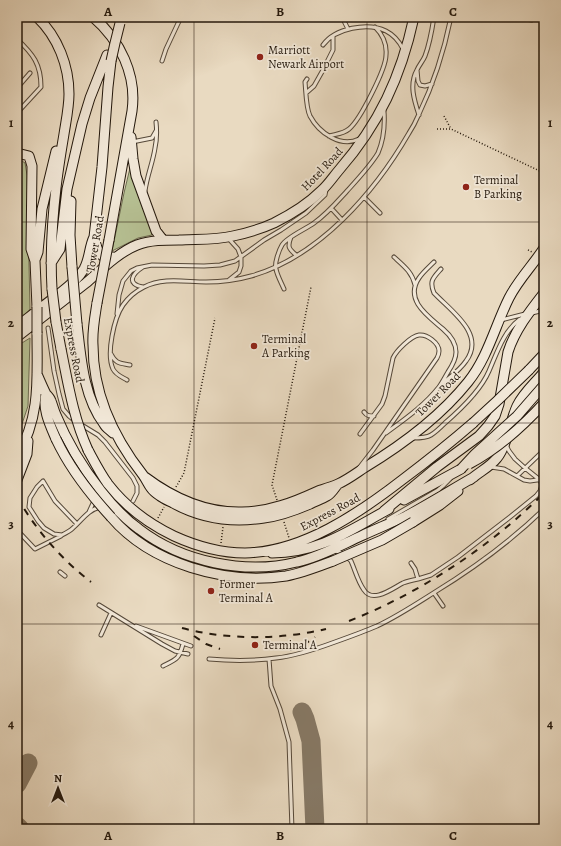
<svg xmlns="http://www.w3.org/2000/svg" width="561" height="846" viewBox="0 0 561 846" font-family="Alegreya,serif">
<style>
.green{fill:#b6c093;stroke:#6d6c50}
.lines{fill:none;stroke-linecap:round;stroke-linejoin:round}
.taxiway{stroke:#867966;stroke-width:19}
.lane-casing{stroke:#554839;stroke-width:5}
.secondary-casing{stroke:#24180c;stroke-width:11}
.path{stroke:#24180c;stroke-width:1.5;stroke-dasharray:1 2;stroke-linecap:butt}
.lane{stroke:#f1e7d7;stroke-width:3}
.secondary{stroke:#f1e7d7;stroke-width:9}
.rail{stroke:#24180c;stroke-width:2;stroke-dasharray:7 7;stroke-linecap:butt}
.secondary-bridge-casing{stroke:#24180c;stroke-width:11;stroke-linecap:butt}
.secondary-bridge{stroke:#f1e7d7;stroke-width:9}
.grid{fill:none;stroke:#24180c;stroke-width:1;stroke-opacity:0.55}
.poi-dot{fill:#8f2418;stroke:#f1e7d7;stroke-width:1.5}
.labels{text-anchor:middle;stroke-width:3.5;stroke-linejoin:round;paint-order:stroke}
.poi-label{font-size:12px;fill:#24180c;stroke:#f1e7d7;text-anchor:start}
.street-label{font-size:12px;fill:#24180c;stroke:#f1e7d7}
.neatline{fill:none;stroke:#24180c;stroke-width:1.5}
.grid-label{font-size:13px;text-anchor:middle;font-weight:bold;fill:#24180c}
</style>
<rect width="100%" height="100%" fill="#e9dac1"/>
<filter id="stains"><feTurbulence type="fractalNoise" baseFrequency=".005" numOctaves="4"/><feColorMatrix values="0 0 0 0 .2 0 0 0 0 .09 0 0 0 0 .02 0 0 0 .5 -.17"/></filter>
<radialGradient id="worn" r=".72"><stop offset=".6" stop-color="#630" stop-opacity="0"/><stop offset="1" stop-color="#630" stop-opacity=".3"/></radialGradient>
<path class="green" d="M17 159H19L25 163 27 175 30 309 24 317 17 319Z
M130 168 138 192 151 227 152 235 138 238 112 251 124 193Z
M30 338 28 406 17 439V346Z"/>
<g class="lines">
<path class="taxiway" d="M302 712 305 719 311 741 315 829
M17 784 28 763
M17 826 20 829"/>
<defs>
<path id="lane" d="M342 17 348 29
M511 17 532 20
M17 39C33 54 41 64 41 87L17 113
M323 45C335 28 368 22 386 31 394 35 399 41 403 49
M162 61 166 49 181 17
M417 70C409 84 414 100 419 115
M307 79 305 82C306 92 306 108 310 116 319 133 341 148 359 139
M432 84 425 86 420 85 418 81 417 70C419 65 423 61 425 56 430 43 432 30 434 17
M17 88 30 73
M306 93 314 86 323 70 333 50V36
M329 136C336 134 343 134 349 129 360 120 386 69 386 55 387 44 382 34 375 27
M132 142 152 138 156 131
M145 191C147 176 153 162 155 148 157 139 157 131 156 122
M364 197 380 213
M331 208 342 220
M291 237C287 247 289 249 296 255
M394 257C404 266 412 272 415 285
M441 269C433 278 429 281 434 293 451 311 486 334 466 361 460 370 450 377 442 384
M229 280 239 272 241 266V257L238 249 229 239
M143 287C126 284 132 274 143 267
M284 289C281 282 277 275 276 269 274 264 279 250 282 245 287 237 306 229 314 223 327 214 337 202 347 191 357 180 371 165 378 153 384 139 385 125 384 111
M532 313 544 310
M117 314 119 295 123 281 131 271 137 268 152 265 204 266 220 265 235 261 264 240 281 230 306 213 325 195 326 190
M501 320 525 314
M48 328 54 371 59 394 63 409 69 416 74 420
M111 354C116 364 120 363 130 365
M127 380C122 377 116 375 113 369 106 354 114 318 123 305 128 298 136 291 144 287 163 277 185 282 206 282 221 282 237 280 251 276 319 257 375 192 409 133 413 127 416 121 419 114 434 83 444 51 451 17
M364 412C367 416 369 416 374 416
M80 424 98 435 105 442 133 478 137 486V493L133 501
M386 433C405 419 424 406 439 387 442 383 445 377 448 372 452 366 456 359 456 352 456 342 450 335 443 329 428 316 404 300 419 278 423 272 429 267 434 262
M413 438C419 438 426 438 431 435 436 432 441 427 445 423 460 410 481 390 489 371 497 353 503 332 520 319
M491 467 504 469 524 480 530 481 544 479
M359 468 373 450 437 358C438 356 439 353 439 351 439 343 427 334 419 335 411 336 396 351 393 358L385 396 382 404 360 434
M517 476 544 450
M89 512 94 501
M388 519 438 490 444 485 450 479
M77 524 55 501 43 481 37 487 30 498 29 507 38 521 44 528 54 534 62 535C66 533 70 531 73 528 82 520 88 510 100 507
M17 530 35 549 61 536
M335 551C342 552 346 556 351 561 355 570 358 582 364 590 373 604 393 588 403 583 408 581 413 580 418 579L415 569 411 563
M60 572 65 576
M418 579 431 575 458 557 510 517 536 496 540 491 542 485 540 480 525 468 515 459 509 451 506 445
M434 593 443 606
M99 605 162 644 175 651 188 654
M136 626 191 646
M101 635 111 613
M209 659C231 661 255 661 276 658 296 656 316 649 335 642 349 637 363 632 377 626 398 616 416 604 435 592 474 568 511 541 544 509
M269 659 271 686 280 709 289 742 292 829
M163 666C177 659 179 659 183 644"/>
<path id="secondary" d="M37 17C58 37 69 66 69 94 69 107 66 121 64 134 61 152 58 170 56 188 52 222 50 255 52 289
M93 17C120 40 137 75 132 111L109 240
M131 137 133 159 136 176 156 231 163 240
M17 153 29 156 32 166 31 249 35 261 37 307
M71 201 70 235 72 267
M94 237C97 248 98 260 113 257
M35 260 38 252 42 209 56 151
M51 263 60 249 67 189 82 124 90 98 107 55
M97 303C95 316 92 331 93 345 93 393 114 438 143 475 146 479 148 484 151 488 153 491 157 494 160 496 164 499 169 501 173 503 202 519 232 523 264 518 280 516 296 510 310 504 316 501 322 499 327 496 331 494 334 489 337 485
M56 322 61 349
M77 324C81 357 83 396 104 424 106 428 110 430 113 433
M17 325 20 324C32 315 43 306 55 297 65 289 77 281 84 269 90 258 89 247 94 237L102 167 108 87 111 61
M17 337C40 319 63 301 86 283 101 270 119 252 137 245 150 240 165 240 179 240 197 239 216 240 233 236 247 233 261 229 274 223 290 215 308 204 321 191 328 185 333 177 339 170 379 124 401 77 414 17
M529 370 544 354
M37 374C40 381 43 388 46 394 48 396 50 398 51 401 53 406 54 411 56 415 67 442 83 468 101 491 112 505 125 519 139 529 182 562 245 575 297 562 320 557 341 545 361 536 376 529 391 523 406 516 429 504 451 490 474 477
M46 394C42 409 50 425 56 439
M88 450C94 461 100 473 108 484 125 506 149 524 174 536 196 546 221 553 245 553 302 552 358 514 402 480 426 462 450 443 473 423
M17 457C41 415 37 379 37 333
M145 477C173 498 206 513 242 512 269 512 294 502 318 491 324 489 331 487 338 484 347 480 355 474 364 468 402 445 440 417 468 382 488 357 495 326 509 298 518 280 533 265 544 248
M17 480 27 454 28 441
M470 480C479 472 490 467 497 458 507 446 510 421 517 406 523 393 535 383 544 372
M404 500 461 469
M384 511 437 467 479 436 488 426 495 416 499 404 508 352C515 330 530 311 544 293
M111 517C151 564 226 585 286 576 302 573 317 567 333 561
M413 522 440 505 458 491
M272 553C319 553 350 530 389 509"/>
</defs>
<use href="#lane" class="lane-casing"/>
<use href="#secondary" class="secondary-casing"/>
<path class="path" d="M444 116 451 129
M437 129H451L544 173
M528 250 532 252
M176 487 184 473 215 318
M277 500 272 485 311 287
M158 518 164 507
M284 522 289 538
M221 543 223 527"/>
<use href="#lane" class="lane"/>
<use href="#secondary" class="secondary"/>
<path class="rail" d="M17 497C36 530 61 559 91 582
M349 621C420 593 490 547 544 493
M182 628C228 640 279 640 326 629
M194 636 206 644 220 649
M290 650 305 644 315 637"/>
<defs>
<path id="secondary-bridge" d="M111 61 115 43 120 23
M72 267 77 324
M52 289 56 322
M97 303 109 240
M37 307V333
M61 349C68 383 73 417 88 450
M473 423 498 400 529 370
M56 439C70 469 89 493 111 517
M469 464C498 449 522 427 544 403
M461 469 475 454 517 416 544 385
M333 561 382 540 413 522"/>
</defs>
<use href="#secondary-bridge" class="secondary-bridge-casing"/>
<use href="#secondary-bridge" class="secondary-bridge"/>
</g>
<path class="grid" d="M194 17V829M367 17V829M17 222H544M17 423H544M17 624H544"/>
<g class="poi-dot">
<circle cx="260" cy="57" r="4"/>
<circle cx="466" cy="187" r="4"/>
<circle cx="254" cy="346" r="4"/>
<circle cx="211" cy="591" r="4"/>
<circle cx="255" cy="645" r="4"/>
</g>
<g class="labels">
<g class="poi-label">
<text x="268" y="54">Marriott<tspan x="268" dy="14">Newark Airport</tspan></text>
<text x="474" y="184">Terminal<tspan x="474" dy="14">B Parking</tspan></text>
<text x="262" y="343">Terminal<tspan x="262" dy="14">A Parking</tspan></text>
<text x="219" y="588">Former<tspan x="219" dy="14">Terminal A</tspan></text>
<text x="263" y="649">Terminal A</text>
</g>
<g class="street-label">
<text transform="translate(322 169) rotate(-47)" y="4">Hotel Road</text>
<text transform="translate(95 244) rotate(-80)" y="4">Tower Road</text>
<text transform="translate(74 350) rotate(79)" y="4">Express Road</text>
<text transform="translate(438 394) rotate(-45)" y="4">Tower Road</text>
<text transform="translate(330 512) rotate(-28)" y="4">Express Road</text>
</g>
</g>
<rect width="561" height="846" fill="none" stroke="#e9dac1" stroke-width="44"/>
<g transform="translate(58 788)" stroke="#f1e7d7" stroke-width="3" paint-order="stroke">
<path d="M0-3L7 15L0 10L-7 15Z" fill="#24180c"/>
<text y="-6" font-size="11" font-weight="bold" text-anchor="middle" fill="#24180c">N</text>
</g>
<rect x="22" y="22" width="517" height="802" class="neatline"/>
<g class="grid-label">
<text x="108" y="16">A</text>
<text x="280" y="16">B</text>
<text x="453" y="16">C</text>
<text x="11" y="127">1</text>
<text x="550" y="127">1</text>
<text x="11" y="327">2</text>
<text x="550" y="327">2</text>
<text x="11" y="528">3</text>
<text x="550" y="528">3</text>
<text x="11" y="728">4</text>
<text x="550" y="728">4</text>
<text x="108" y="840">A</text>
<text x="280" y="840">B</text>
<text x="453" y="840">C</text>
</g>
<rect width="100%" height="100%" filter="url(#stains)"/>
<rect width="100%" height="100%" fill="url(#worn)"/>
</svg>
